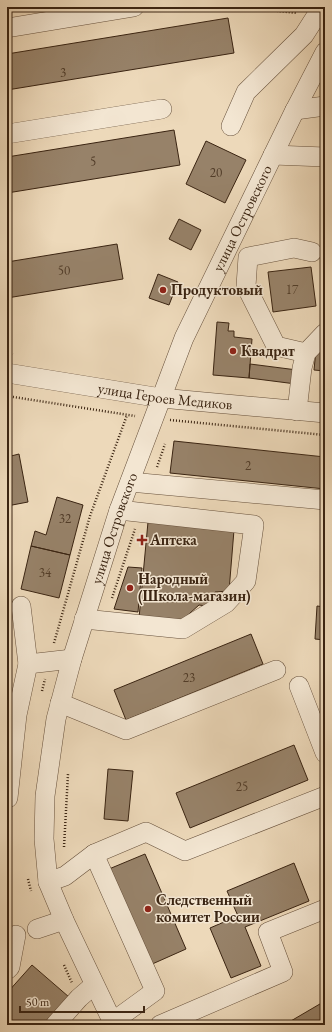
<svg xmlns="http://www.w3.org/2000/svg" width="332" height="1032" viewBox="0 0 332 1032" font-family="'EB Garamond',serif">
<style>
.building{fill:#978269;stroke:#3a2412}
.lines{fill:none;stroke-linecap:round;stroke-linejoin:round}
.minor-casing{stroke:#67513c;stroke-width:20}
.path{stroke:#3a2412;stroke-width:2.5;stroke-dasharray:1 2;stroke-linecap:butt}
.minor{stroke:#f3e6d2;stroke-width:19}
.poi-dot{fill:#8f2418;stroke:#f3e6d2;stroke-width:1.5}
.labels{text-anchor:middle;stroke-width:3;stroke-linejoin:round;paint-order:stroke}
.number-label{font-size:13px;fill:#513c28}
.street-label{font-size:15px;fill:#3a2412;stroke:#f3e6d2}
.poi-label{font-size:15px;font-weight:bold;fill:#3a2412;stroke:#f3e6d2;text-anchor:start}
</style>
<rect width="100%" height="100%" fill="#edd9ba"/>
<filter id="stains"><feTurbulence type="fractalNoise" baseFrequency=".005" numOctaves="4"/><feColorMatrix values="0 0 0 0 .2 0 0 0 0 .09 0 0 0 0 .02 0 0 0 .5 -.17"/></filter>
<radialGradient id="worn" r=".72"><stop offset=".6" stop-color="#630" stop-opacity="0"/><stop offset="1" stop-color="#630" stop-opacity=".3"/></radialGradient>
<path class="building" d="M228 18 234 53 7 90V54Z
M174 130 180 165 7 193V157Z
M206 141 246 160 225 203 186 184Z
M179 219 201 230 191 250 169 239Z
M117 244 123 279 7 298V262Z
M311 267 316 306 273 312 268 272Z
M158 274 178 282 169 305 149 298Z
M217 322 229 323 228 331H234V337L252 339 249 378 213 375Z
M316 350 325 351V371L314 370Z
M250 364 297 370 296 384 249 378Z
M174 441 325 457V489L170 473Z
M19 454 28 502 7 506V457Z
M57 497 83 505 70 555 31 546 35 531 46 535Z
M148 522 234 530 229 591 215 592 213 607 199 605 180 622 139 618Z
M31 546 70 555 59 598 21 589Z
M128 567 142 568 138 612 114 609Z
M317 606 325 607V640L315 639Z
M251 634 263 664 126 720 114 690Z
M294 745 308 780 190 828 176 793Z
M108 769 133 771 128 821 104 819Z
M145 854 186 949 150 965 109 869Z
M294 863 309 901 245 927 261 966 231 978 210 928 238 916 227 891Z
M32 965 69 997 44 1025H7V993Z
M325 1001V1025H284Z"/>
<g class="lines">
<defs>
<g id="minor">
<path d="M7 28 134 7"/>
<path d="M295 110 325 106"/>
<path d="M231 126 246 92 304 35 322 7 325 8"/>
<path d="M7 134 162 109"/>
<path d="M273 155 325 157"/>
<path d="M306 353 276 346 246 286 248 257 294 248 312 252"/>
<path id="s1" d="M7 373 161 398 325 413"/>
<path d="M297 411 302 368 306 353 325 333"/>
<path d="M130 482 325 500"/>
<path d="M21 606 28 664"/>
<path d="M84 619 183 629 226 603 246 581 254 525 119 510"/>
<path d="M299 686 325 753"/>
<path d="M60 703 126 730 276 670"/>
<path d="M8 798 17 715 28 664 72 659"/>
<path d="M94 854 146 832 185 851 325 796"/>
<path d="M48 882 65 876 94 854 155 991 122 1015 113 1024"/>
<path d="M37 929 64 920"/>
<path d="M7 970 10 967 16 935"/>
<path d="M55 1025 79 998 94 985"/>
<path id="s2" d="M114 1025 64 920 48 882 44 839 45 796 56 719 72 659 119 510 184 338 295 110 325 52"/>
<path d="M160 1025 283 972 268 932 325 909"/>
</g>
</defs>
<use href="#minor" class="minor-casing"/>
<path class="path" d="M241 7 297 13
M7 353 13 354
M7 396 135 416
M170 420 325 435
M157 467 165 444
M112 598 135 529
M54 643 90 516 127 415
M42 691 45 679
M64 847 68 774
M28 879 31 891
M64 965 72 983"/>
<use href="#minor" class="minor"/>
</g>
<g class="poi-dot">
<circle cx="163" cy="290" r="4"/>
<circle cx="233" cy="351" r="4"/>
<path d="M140 534h4v4h4v4h-4v4h-4v-4h-4v-4h4z"/>
<circle cx="130" cy="588" r="4"/>
<circle cx="148" cy="909" r="4"/>
</g>
<g class="labels">
<g class="number-label">
<text x="63" y="77">3</text>
<text x="93" y="166">5</text>
<text x="216" y="177">20</text>
<text x="64" y="275">50</text>
<text x="292" y="294">17</text>
<text x="248" y="470">2</text>
<text x="65" y="523">32</text>
<text x="45" y="577">34</text>
<text x="189" y="682">23</text>
<text x="242" y="791">25</text>
</g>
<g class="street-label">
<text dy="5" stroke="none"><textPath href="#s2" startOffset="857">улица Островского</textPath></text>
<text dy="5" stroke="none"><textPath href="#s1" startOffset="160">улица Героев Медиков</textPath></text>
<text dy="5" stroke="none"><textPath href="#s2" startOffset="521">улица Островского</textPath></text>
</g>
<g class="poi-label">
<text x="171" y="295">Продуктовый</text>
<text x="241" y="356">Квадрат</text>
<text x="150" y="545">Аптека</text>
<text x="138" y="584">Народный<tspan x="138" dy="17">(Школа-магазин)</tspan></text>
<text x="156" y="905">Следственный<tspan x="156" dy="17">комитет России</tspan></text>
</g>
</g>
<rect width="332" height="1032" fill="none" stroke="#edd9ba" stroke-width="24"/>
<rect x="8" y="8" width="316" height="1016" fill="none" stroke="#3a2412" stroke-width="2"/>
<rect x="12" y="12" width="308" height="1008" fill="none" stroke="#3a2412"/>
<path d="M20 1006v6h124v-6" fill="none" stroke="#3a2412" stroke-width="2"/>
<text x="26" y="1006" font-size="12" fill="#3a2412" stroke="#f3e6d2" stroke-width="3" paint-order="stroke">50 m</text>
<rect width="100%" height="100%" filter="url(#stains)"/>
<rect width="100%" height="100%" fill="url(#worn)"/>
</svg>
